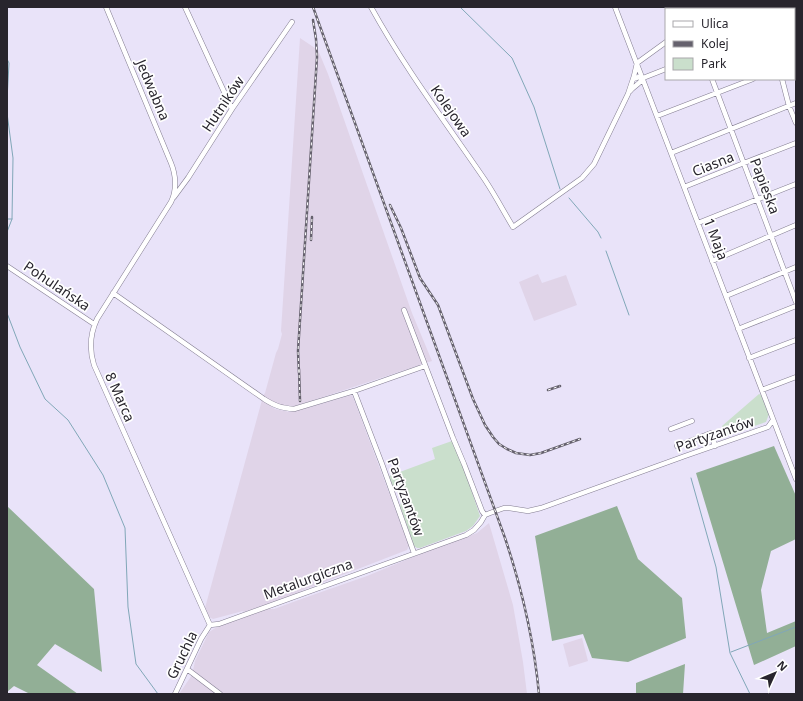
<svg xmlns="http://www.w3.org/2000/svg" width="803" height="701" viewBox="0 0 803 701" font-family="'Noto Sans',sans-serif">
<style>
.industrial{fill:#e0d4e8}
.green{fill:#cadfcc}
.forest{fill:#92af96}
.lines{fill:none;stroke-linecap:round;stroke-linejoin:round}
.stream{stroke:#81a7b8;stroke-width:1}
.minor-casing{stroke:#847e92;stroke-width:5.5}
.minor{stroke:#fff;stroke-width:4.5}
.rail-casing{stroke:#65616d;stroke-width:2.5}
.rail{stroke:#fff;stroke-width:1;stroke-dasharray:3;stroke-linecap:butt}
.labels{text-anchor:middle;stroke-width:3.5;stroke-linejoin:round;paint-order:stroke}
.street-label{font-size:14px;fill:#28252d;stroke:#fff}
</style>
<rect width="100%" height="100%" fill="#e9e3f9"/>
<path class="industrial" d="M300 38 318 50 328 74 412 313 432 361 305 403 295 406H283L270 401 263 396 265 393 276 353 278 349 282 334 281 331Z
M538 274 542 283 566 275 577 305 534 321 519 282Z
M351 395 353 397 409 546 407 550 301 591 295 595 244 612 243 611 213 619 209 617 205 608 262 400 275 409 290 412 307 408Z
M489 523 513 605 523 662 527 694H179L192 675 195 661 209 632 220 625 266 609H274L304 598 367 576 425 552 477 533Z
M582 638 588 661 569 667 563 644Z"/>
<path class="green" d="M759 394 761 395 769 414 766 422 725 436 722 426Z
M452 441 463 465 480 516 473 526 466 531 420 548H417L414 546 400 506 401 503 400 499 401 498 400 495H399L397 491 394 490 389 476 435 459 432 448Z"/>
<path class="forest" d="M774 446 796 496V539L771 551 761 590 767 633 796 621V646L754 665 696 473Z
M7 506 94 589 102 672 55 644 37 665 78 694H30L14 686 7 692Z
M617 506 638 559 682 598 686 638 628 662 592 658 583 634 552 641 535 536Z
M685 664 683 694H636V683Z"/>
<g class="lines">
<path class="stream" d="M460 7 512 58 534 107 560 189
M7 59 9 63 7 100
M7 113 13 158 12 219 7 232
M569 198 598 232 601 238
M7 219H12
M606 251 629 315
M7 313 20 347 45 399 68 420 103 475 125 528 128 607 136 664 158 694
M691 478 716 567 730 653 750 694
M731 652 796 627"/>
<defs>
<path id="minor" d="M106 7 171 163C176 175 177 190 171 202L97 319C90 334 89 349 94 365L210 625
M185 7 232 109
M371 7C404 67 446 123 485 180 495 195 504 212 513 227L582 178 594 164 628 94 634 76 637 63 666 42
M615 7 796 479
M774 7 775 9
M711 9 713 7
M794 50 796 49
M633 79 639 77 643 78 666 69
M712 79 796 302
M782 79 789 106 796 123
M630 91C634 86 640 84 643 78
M657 116 753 79
M671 153 796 103
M684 187 744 163 796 143
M174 197 188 178 232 109 292 22
M698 223 796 184
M712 261 796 225
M7 266 94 324
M113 293 264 399C275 406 281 408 294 409L354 391 425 366
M726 296 796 267
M404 310 453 438 464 464 482 511 485 515
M738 329 796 306
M749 358 796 340
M762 390 796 377
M354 391 382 464 414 553
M671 429 692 421
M677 446 711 433 715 446
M210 625 219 624 466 535 474 530 481 522 485 515 490 513 504 508H509L528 511 541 508 685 456 768 427 773 420
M187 669 220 694
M175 694 201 639 210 625"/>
</defs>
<use href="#minor" class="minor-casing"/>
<use href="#minor" class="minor"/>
<defs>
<path id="rail" d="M313 7 505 538C522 589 534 641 539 694
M390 205 401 228 420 278 438 305 473 399 485 425 493 437 499 444 507 449 516 453 530 455 541 453 580 439
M311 240 312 217
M299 369 300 401
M299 373 298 351 317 57 316 39 313 20
M548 390 560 386"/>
</defs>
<use href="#rail" class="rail-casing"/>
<use href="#rail" class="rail"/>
</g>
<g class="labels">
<g class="street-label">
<text transform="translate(153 90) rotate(67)" y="5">Jedwabna</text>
<text transform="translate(223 104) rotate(-56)" y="5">Hutników</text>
<text transform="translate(451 111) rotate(55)" y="5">Kolejowa</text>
<text transform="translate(713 164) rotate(-22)" y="5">Ciasna</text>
<text transform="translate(765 186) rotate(69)" y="5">Papieska</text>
<text transform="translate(716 239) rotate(69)" y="5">1 Maja</text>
<text transform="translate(57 286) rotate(34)" y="5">Pohulańska</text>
<text transform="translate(120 397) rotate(66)" y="5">8 Marca</text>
<text transform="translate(715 434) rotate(-19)" y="5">Partyzantów</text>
<text transform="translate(406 497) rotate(70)" y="5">Partyzantów</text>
<text transform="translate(308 579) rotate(-20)" y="5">Metalurgiczna</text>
<text transform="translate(182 655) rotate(-64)" y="5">Gruchla</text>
</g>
</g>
<rect width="803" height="701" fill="none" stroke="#28252d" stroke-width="16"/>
<rect x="665" y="8" width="130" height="72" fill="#ffffff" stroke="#a9a8ab"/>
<rect x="673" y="21" width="20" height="6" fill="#ffffff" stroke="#a9a8ab"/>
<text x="701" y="28" font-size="12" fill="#28252d">Ulica</text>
<rect x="673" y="41" width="20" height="6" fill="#65616d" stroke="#a9a8ab"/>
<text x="701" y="48" font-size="12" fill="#28252d">Kolej</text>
<rect x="673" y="58" width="20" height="12" fill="#cadfcc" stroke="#a9a8ab"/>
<text x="701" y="68" font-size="12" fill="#28252d">Park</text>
<g transform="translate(775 673) rotate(46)" stroke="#ffffff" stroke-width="3" paint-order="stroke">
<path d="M0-3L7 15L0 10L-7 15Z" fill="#28252d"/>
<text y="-6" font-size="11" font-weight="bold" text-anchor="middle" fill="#28252d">N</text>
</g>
</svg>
